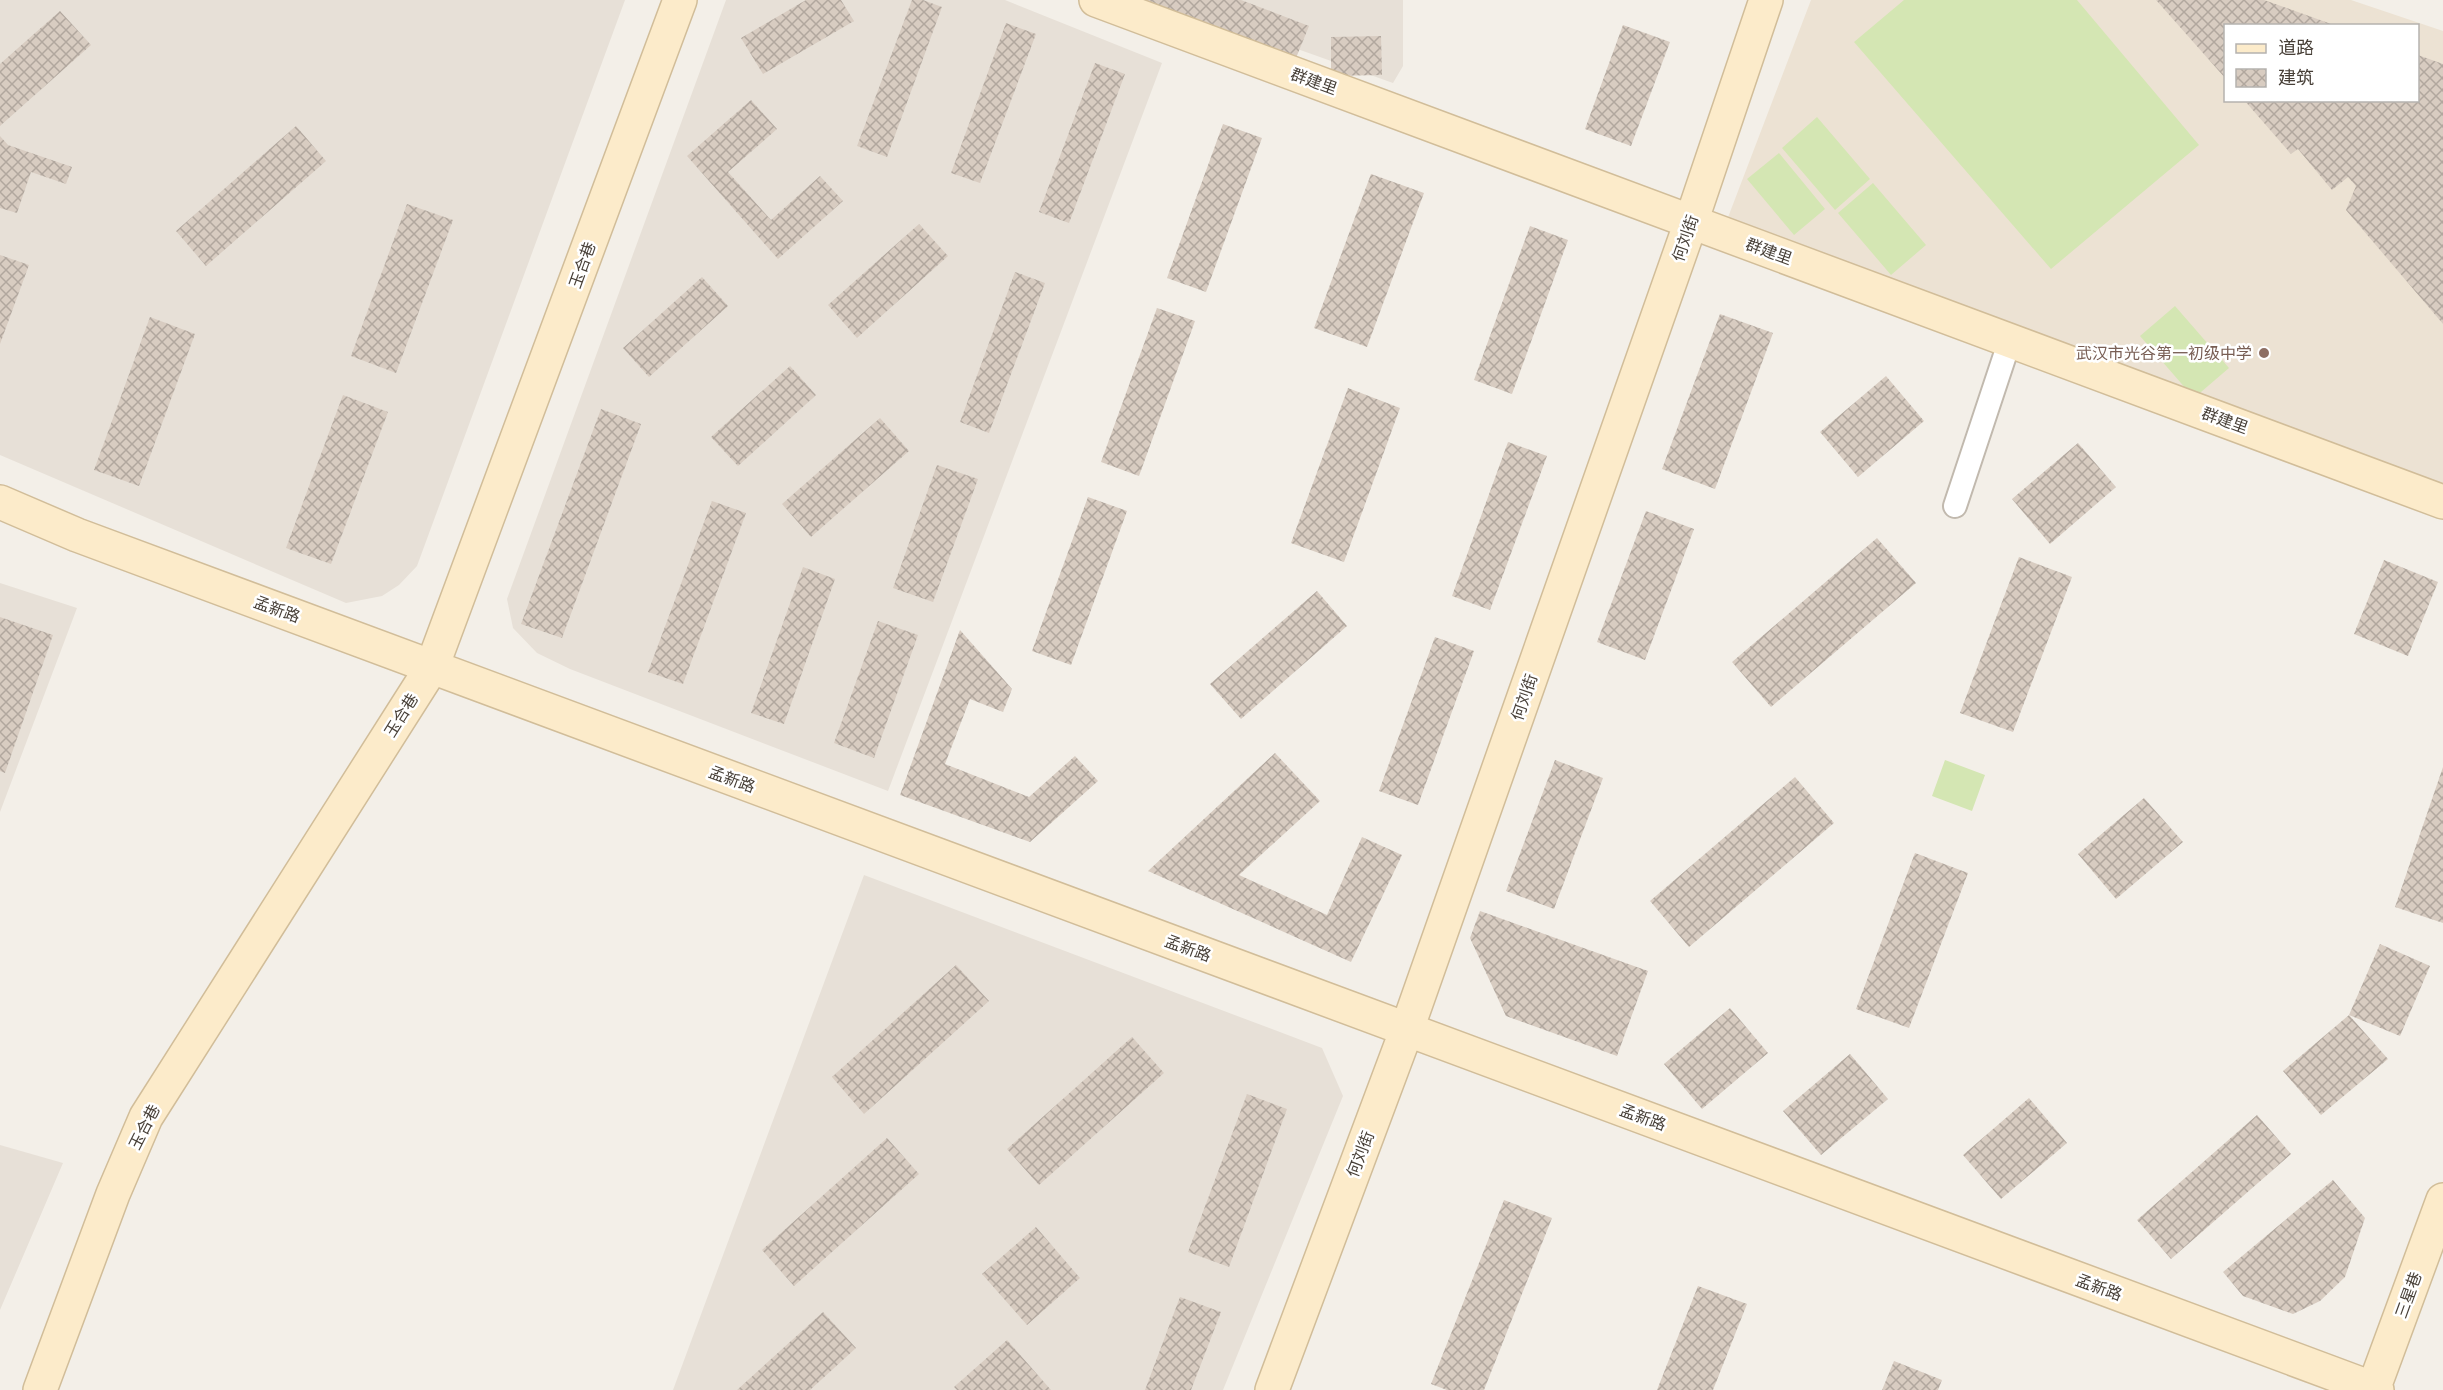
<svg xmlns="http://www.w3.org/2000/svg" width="2443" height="1390" viewBox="0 0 2443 1390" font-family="'Source Sans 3','Noto Sans SC',sans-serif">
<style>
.residential{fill:#e7e0d7}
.education{fill:#ece2d3;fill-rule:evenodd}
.pitch{fill:#d4e6b3}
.building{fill:url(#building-cross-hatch)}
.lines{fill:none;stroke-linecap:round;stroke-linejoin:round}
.street-casing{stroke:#c1b9ae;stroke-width:26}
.secondary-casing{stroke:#d1bd99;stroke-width:36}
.street{stroke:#fff;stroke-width:22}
.secondary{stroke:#fcebca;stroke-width:33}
.education-dot{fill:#8d6e63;stroke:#fff;stroke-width:2}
.labels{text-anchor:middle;stroke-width:5;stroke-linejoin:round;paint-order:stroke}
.street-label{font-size:16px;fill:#473f37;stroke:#fff}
.education-label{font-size:16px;fill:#785e54;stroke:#fff;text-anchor:end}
</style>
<defs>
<pattern id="building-cross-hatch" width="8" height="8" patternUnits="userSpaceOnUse" patternTransform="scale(1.5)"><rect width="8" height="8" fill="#d8ccc1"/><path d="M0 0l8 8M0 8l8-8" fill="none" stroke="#b1a79e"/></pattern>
</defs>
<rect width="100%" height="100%" fill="#f3efe8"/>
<path class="residential" d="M0 0H625L417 566 399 585 382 596 346 603 0 455Z
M726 0H1005L1162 63 888 791 570 669 537 653 513 628 507 599Z
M1159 0H1403V66L1393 83Z
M0 583 77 608 0 812Z
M864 875 1322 1048 1343 1096 1223 1390H673Z
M0 1145 63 1163 0 1310Z"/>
<path class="education" d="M1811 0H2351L2443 31V486L1727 220ZM2226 26H2418V100H2226Z"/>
<path class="pitch" d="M1904 0H2077L2199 145 2051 269 1854 42Z
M1817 117 1870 179 1835 210 1782 148Z
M1779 153 1825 209 1794 235 1747 179Z
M1873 183 1926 245 1891 275 1838 213Z
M2175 306 2229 368 2194 398 2140 336Z
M1945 760 1985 775 1972 811 1932 796Z"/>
<path class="building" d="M806 0H841L854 21 763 74 741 38Z
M912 0H923L942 7 887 157 857 146Z
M1142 0H1241L1309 26 1296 58Z
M2156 0H2264L2334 25 2226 26V79Z
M60 11 91 45 0 126V64Z
M1006 23 1036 34 980 183 951 173Z
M1623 25 1670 42 1631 146 1585 129Z
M1381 36 1382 75 1331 76V37Z
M2418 55 2443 64V324L2346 210 2356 186 2348 177 2332 190 2298 149 2291 154 2244 100H2418Z
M1095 63 1125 74 1069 223 1039 212Z
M751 100 777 129 728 172 771 220 820 176 843 201 778 259 687 156Z
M1223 124 1262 138 1206 292 1167 278Z
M296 126 326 161 206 266 176 231Z
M0 136 8 145 72 167 66 184 31 172 17 213 0 208Z
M1371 174 1424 193 1367 347 1314 328Z
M407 204 453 220 396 373 351 356Z
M919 224 948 256 857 338 828 305Z
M1530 226 1568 240 1512 394 1474 380Z
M0 255 29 265 0 344Z
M1015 272 1045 283 989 433 960 422Z
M702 277 728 306 649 377 623 348Z
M1157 308 1195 321 1139 476 1101 462Z
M1720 314 1773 333 1715 489 1662 469Z
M150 317 195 334 139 486 94 470Z
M790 366 816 395 738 466 711 437Z
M1886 376 1924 421 1858 477 1820 432Z
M1348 388 1400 408 1344 562 1291 543Z
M343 395 388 412 331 564 286 548Z
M601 409 641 424 562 638 521 624Z
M880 418 909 451 811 537 782 504Z
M1508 442 1547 456 1490 610 1452 596Z
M2078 443 2116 487 2050 544 2012 499Z
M937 465 978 479 933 602 893 588Z
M1088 497 1127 511 1071 665 1032 651Z
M712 501 746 513 683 684 648 672Z
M1646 511 1694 529 1645 660 1597 642Z
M1877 538 1916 583 1771 707 1732 662Z
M2019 557 2072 577 2013 732 1960 713Z
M2384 560 2438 582 2408 656 2354 634Z
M803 567 835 579 784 724 751 713Z
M1317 591 1347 626 1241 719 1210 684Z
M0 617 53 635 5 773 0 771Z
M878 621 918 635 874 758 834 743Z
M960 630 1012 689 1003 712 970 699 945 764 1029 797 1075 756 1098 781 1030 842 900 795Z
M1435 637 1474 651 1418 805 1379 791Z
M1275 753 1320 801 1239 875 1327 915 1362 837 1402 855 1351 962 1148 871Z
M1555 760 1603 778 1554 909 1506 891Z
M2443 767V923L2395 907Z
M1795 777 1834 823 1689 947 1650 901Z
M2144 798 2183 842 2116 899 2078 854Z
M1915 853 1968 873 1909 1028 1856 1009Z
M1480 911 1648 971 1617 1056 1506 1016 1470 938Z
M2380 944 2430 966 2400 1036 2349 1015 2388 1059 2321 1115 2283 1071 2349 1015Z
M956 965 989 1001 864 1114 832 1077Z
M1730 1008 1768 1053 1702 1109 1664 1064Z
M1132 1037 1164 1073 1039 1185 1007 1149Z
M1850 1054 1888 1099 1821 1155 1783 1111Z
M1247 1094 1287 1109 1229 1267 1188 1252Z
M2029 1098 2067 1143 2001 1199 1963 1155Z
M2257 1115 2291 1154 2171 1259 2137 1220Z
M887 1138 919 1174 794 1286 762 1250Z
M2333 1180 2365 1218 2345 1277 2320 1301 2293 1314 2243 1296 2223 1272Z
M1504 1200 1552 1218 1484 1390H1447L1431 1384Z
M1036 1227 1080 1278 1027 1325 982 1274Z
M1698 1286 1747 1304 1713 1390H1657Z
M1180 1297 1221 1312 1191 1390H1145Z
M823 1312 856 1348 810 1390H737Z
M1007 1340 1051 1390H957L954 1387Z
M1894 1361 1942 1380 1938 1390H1882Z"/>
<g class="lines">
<defs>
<path id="street" d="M1955 506 2010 340"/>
<path id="secondary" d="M1096 0 2443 502
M0 502 77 535 2377 1390
M40 1390 113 1194 146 1117 432 667 680 0
M1272 1390 1407 1029 1691 222 1766 0
M2373 1390 2443 1200"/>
</defs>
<use href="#street" class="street-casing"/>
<use href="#secondary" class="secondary-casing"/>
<use href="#street" class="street"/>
<use href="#secondary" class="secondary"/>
</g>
<circle class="education-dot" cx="2264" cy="353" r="6"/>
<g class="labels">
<g class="street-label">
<text transform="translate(1314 81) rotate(20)" y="6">群建里</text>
<text transform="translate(1685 238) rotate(-71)" y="6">何刘街</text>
<text transform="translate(1769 251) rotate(20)" y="6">群建里</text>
<text transform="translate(582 265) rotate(-70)" y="6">玉合巷</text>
<text transform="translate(2225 420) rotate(20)" y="6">群建里</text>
<text transform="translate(277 609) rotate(20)" y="6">孟新路</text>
<text transform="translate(1524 697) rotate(-71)" y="6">何刘街</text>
<text transform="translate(401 715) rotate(-58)" y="6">玉合巷</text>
<text transform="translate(732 779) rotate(20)" y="6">孟新路</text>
<text transform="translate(1188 948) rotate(20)" y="6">孟新路</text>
<text transform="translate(1643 1117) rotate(20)" y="6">孟新路</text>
<text transform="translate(144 1127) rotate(-63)" y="6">玉合巷</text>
<text transform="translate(1360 1154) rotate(-69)" y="6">何刘街</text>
<text transform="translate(2099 1287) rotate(20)" y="6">孟新路</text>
<text transform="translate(2408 1295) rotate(-70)" y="6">三星巷</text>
</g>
<g class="education-label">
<text x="2252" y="359">武汉市光谷第一初级中学</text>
</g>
</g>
<rect x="2224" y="24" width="195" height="78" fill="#ffffff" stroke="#b5b2af" stroke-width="1.5"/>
<rect x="2236" y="44" width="30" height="9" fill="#fcebca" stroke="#b5b2af" stroke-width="1.5"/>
<text x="2278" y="54" font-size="18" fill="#473f37">道路</text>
<rect x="2236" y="69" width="30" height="18" fill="url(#building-cross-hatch)" stroke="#b5b2af" stroke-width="1.5"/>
<text x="2278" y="84" font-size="18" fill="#473f37">建筑</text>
</svg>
